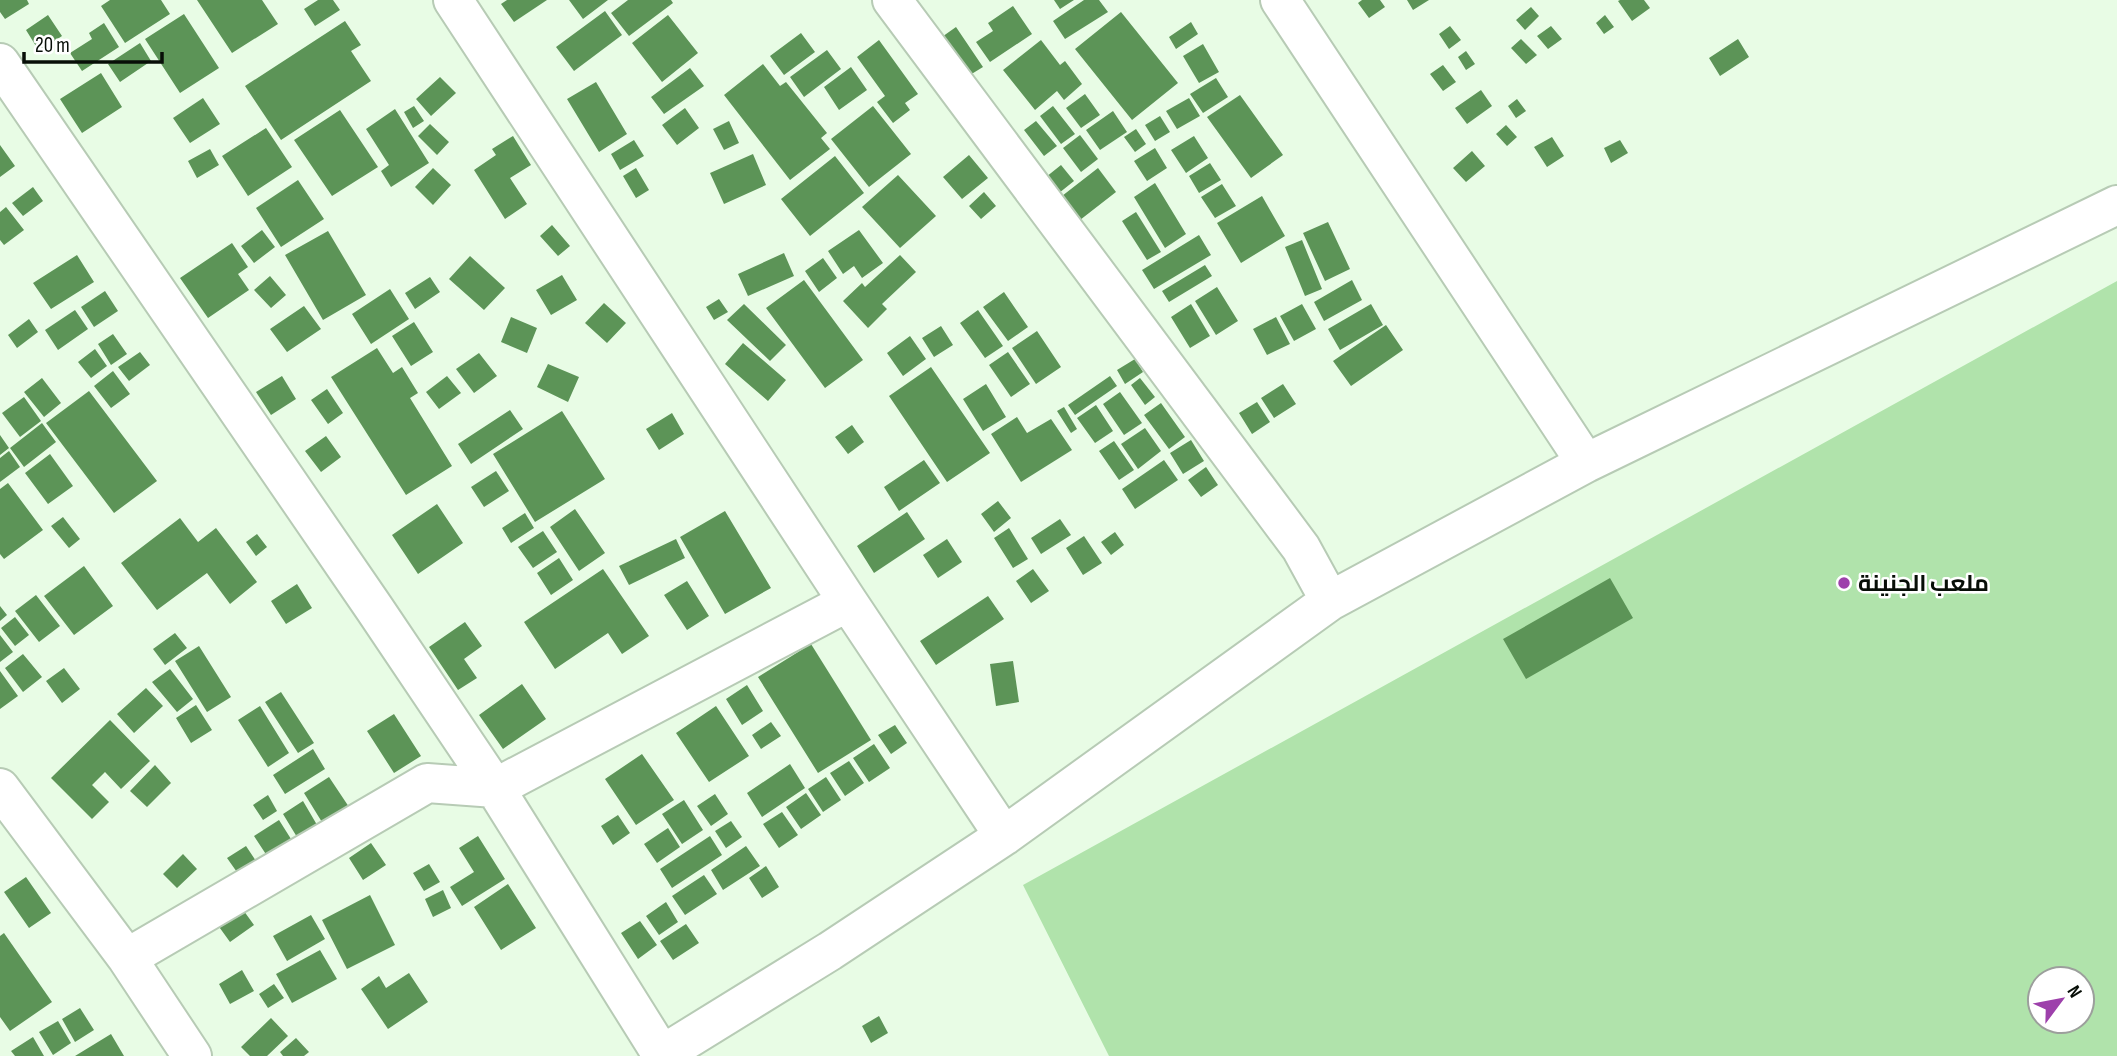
<svg xmlns="http://www.w3.org/2000/svg" width="2117" height="1056" viewBox="0 0 2117 1056" font-family="'Sofia Sans Condensed',Cairo,sans-serif">
<style>
.pitch{fill:#b0e3ab;fill-rule:evenodd}
.building{fill:#5c9457}
.lines{fill:none;stroke-linecap:round;stroke-linejoin:round}
.minor-casing{stroke:#b7cbb5;stroke-width:42}
.minor{stroke:#fff;stroke-width:38}
.poi-dot{fill:#9d40ab;stroke:#fff;stroke-width:2.5}
.labels{text-anchor:middle;stroke-width:5;stroke-linejoin:round;paint-order:stroke}
.poi-label{font-size:23px;font-weight:bold;fill:#070e07;stroke:#fff;text-anchor:start}
</style>
<rect width="100%" height="100%" fill="#e8fce5"/>
<path class="pitch" d="M2117 281V1056H1109L1023 885ZM2040 979H2082V1021H2040Z"/>
<path class="building" d="M0 0H27L29 4 5 19 0 12Z
M110 0H161L170 14 125 43 101 6Z
M197 0H262L278 24 232 53Z
M318 0H333L340 10 315 26 304 9Z
M507 0H547L514 22 501 4Z
M569 0H608L583 19Z
M628 0H671L673 3 629 36 611 13Z
M1054 0H1074L1060 9Z
M1084 0H1099L1108 12 1065 39 1053 21Z
M1362 0H1380L1385 7 1369 18 1358 3Z
M1407 0H1429L1413 10Z
M1620 0H1644L1650 8 1632 21 1618 1Z
M1013 6 1032 34 990 62 976 42 993 31 988 23Z
M1531 7 1539 16 1525 30 1516 20Z
M605 11 622 35 574 71 556 47Z
M1121 12 1178 83 1132 120 1075 49Z
M184 14 219 68 180 93 145 39Z
M48 15 62 36 39 51 26 30Z
M668 15 698 53 662 82 632 43Z
M1605 15 1614 27 1604 34 1596 23Z
M345 21 361 45 351 51 371 81 281 140 245 86Z
M1191 22 1198 34 1176 49 1169 37Z
M104 23 119 47 82 71 70 53 92 39 89 33Z
M1450 26 1461 40 1449 49 1439 34Z
M1551 26 1562 39 1548 49 1537 36Z
M956 27 983 67 965 78 939 39Z
M801 33 815 52 784 75 770 56Z
M1521 39 1537 55 1526 64 1511 48Z
M1738 39 1749 57 1720 76 1709 58Z
M879 40 918 94 905 103 910 110 893 123 877 102 885 96 857 57Z
M1041 40 1060 65 1065 61 1082 84 1064 100 1057 91 1035 110 1003 70Z
M140 43 151 61 120 82 108 64Z
M1203 44 1219 72 1199 83 1183 56Z
M827 50 841 69 804 97 790 77Z
M1466 51 1475 64 1466 70 1458 57Z
M763 64 780 86 786 82 827 133 821 138 830 149 790 180 724 95Z
M1443 65 1456 82 1443 91 1430 74Z
M851 67 867 90 839 110 824 87Z
M690 68 704 86 664 114 651 97Z
M101 73 122 107 82 133 60 99Z
M440 77 456 93 431 116 416 99Z
M1216 78 1228 97 1203 113 1190 94Z
M596 82 627 134 599 152 567 99Z
M1481 90 1492 106 1467 124 1455 108Z
M1085 94 1100 115 1081 128 1066 108Z
M1240 95 1283 155 1251 178 1207 117Z
M203 98 220 124 190 143 173 118Z
M1189 98 1200 116 1177 129 1166 111Z
M1517 99 1526 111 1516 118 1508 106Z
M414 106 424 121 413 128 404 112Z
M873 106 911 154 869 187 831 139Z
M1053 106 1075 134 1061 144 1040 116Z
M685 108 699 128 677 145 662 125Z
M395 109 429 163 391 187 381 171 389 165 366 129Z
M340 110 378 167 332 196 294 140Z
M1113 111 1127 132 1100 150 1086 130Z
M1160 116 1170 132 1155 141 1145 125Z
M729 121 739 143 724 150 713 129Z
M1036 121 1057 146 1044 156 1024 130Z
M430 124 449 142 437 155 418 136Z
M1506 125 1517 137 1507 146 1496 134Z
M266 128 292 167 248 196 222 156Z
M1136 129 1146 144 1135 152 1124 137Z
M1080 135 1098 159 1081 172 1063 148Z
M513 136 531 165 510 178 527 204 505 219 474 170 496 155 492 149Z
M1194 136 1208 158 1186 173 1171 150Z
M1552 137 1564 156 1547 167 1534 147Z
M634 140 644 156 620 170 611 154Z
M1620 140 1628 153 1611 163 1604 148Z
M0 145 15 166 0 177Z
M1155 148 1167 168 1147 181 1134 161Z
M210 149 219 165 197 178 188 161Z
M1472 151 1485 166 1466 182 1453 168Z
M753 154 766 185 724 204 710 173Z
M969 155 988 178 962 199 943 177Z
M835 156 864 193 810 236 781 199Z
M1210 163 1221 180 1199 193 1189 176Z
M1061 165 1074 181 1059 193 1046 177Z
M433 168 451 185 433 205 415 187Z
M636 168 649 190 636 198 623 176Z
M1098 168 1116 192 1080 220 1062 196Z
M898 175 936 216 900 248 862 207Z
M298 180 324 219 281 247 256 208Z
M1155 183 1186 234 1165 248 1134 197Z
M1222 184 1236 206 1215 218 1201 197Z
M33 187 43 201 23 216 12 203Z
M984 192 996 206 981 219 969 206Z
M1262 196 1285 236 1241 263 1217 223Z
M6 207 24 230 4 245 0 240V212Z
M1136 212 1161 252 1147 260 1122 221Z
M1328 222 1350 269 1325 281 1303 233Z
M552 225 570 246 558 256 540 236Z
M262 230 275 247 254 263 241 246Z
M859 230 883 263 862 278 854 266 843 274 828 251Z
M328 231 366 295 323 320 285 255Z
M1199 235 1211 255 1154 289 1142 270Z
M1302 240 1322 289 1305 296 1285 247Z
M232 243 248 267 238 274 249 290 208 318 180 278Z
M784 253 794 276 748 296 738 274Z
M77 255 94 282 51 309 33 283Z
M900 255 916 272 882 304 887 309 868 328 843 301 862 283 865 287Z
M470 256 505 288 484 310 449 279Z
M823 258 837 278 819 292 805 271Z
M1205 265 1212 276 1169 302 1162 291Z
M562 275 577 300 551 315 536 290Z
M270 276 286 295 271 308 254 290Z
M430 277 440 292 415 309 405 293Z
M804 280 863 360 825 388 766 308Z
M1352 280 1362 300 1324 321 1314 302Z
M1217 287 1238 321 1216 335 1195 301Z
M390 289 409 319 371 344 352 314Z
M105 291 118 311 94 327 81 307Z
M1004 292 1028 327 1008 341 983 307Z
M719 299 728 312 714 320 706 307Z
M604 303 626 323 607 343 585 323Z
M744 304 786 345 770 361 727 320Z
M1191 304 1210 336 1190 348 1171 317Z
M1302 304 1316 329 1294 341 1280 316Z
M1371 304 1383 325 1340 350 1328 329Z
M304 306 321 329 287 352 270 329Z
M75 310 88 329 58 350 45 330Z
M978 310 1003 346 985 358 960 323Z
M511 317 537 328 527 353 501 342Z
M1276 317 1290 344 1267 355 1253 329Z
M29 319 38 332 17 348 8 335Z
M414 322 433 352 411 366 392 336Z
M1386 325 1403 350 1351 386 1333 361Z
M941 326 953 345 934 357 922 338Z
M1037 331 1061 367 1036 384 1012 348Z
M113 334 127 354 111 365 98 344Z
M910 336 926 359 903 376 887 353Z
M743 343 786 380 768 401 725 364Z
M377 348 393 373 402 367 418 393 410 398 452 466 406 495 331 377Z
M95 349 107 366 91 378 78 362Z
M140 352 150 365 129 381 118 367Z
M1008 352 1030 384 1011 397 989 365Z
M479 353 497 376 474 393 456 369Z
M1135 359 1143 372 1125 384 1117 370Z
M548 364 579 377 568 402 537 387Z
M931 367 990 453 947 482 889 396Z
M113 371 130 394 111 408 94 386Z
M282 376 296 399 271 415 256 392Z
M447 376 461 393 439 409 426 392Z
M1110 376 1117 386 1075 415 1068 405Z
M42 378 61 403 44 417 24 392Z
M1140 378 1155 397 1145 405 1131 385Z
M986 384 1006 417 983 431 963 399Z
M1283 384 1296 404 1274 418 1261 398Z
M327 389 343 413 328 424 311 400Z
M89 391 157 481 114 513 46 423Z
M1120 392 1142 423 1124 435 1103 404Z
M24 397 41 421 20 437 2 413Z
M1257 402 1270 422 1252 434 1239 413Z
M1161 403 1185 437 1169 449 1144 415Z
M1096 405 1113 431 1095 443 1077 418Z
M1064 407 1077 429 1071 433 1057 411Z
M510 410 523 429 471 464 458 444Z
M562 411 605 479 535 522 493 454Z
M672 413 684 434 659 450 646 429Z
M1017 417 1027 433 1051 419 1072 450 1021 482 991 434Z
M42 423 56 442 24 467 10 448Z
M852 425 864 442 848 454 835 437Z
M1145 428 1161 451 1138 469 1121 444Z
M0 435 9 448 0 455Z
M326 436 341 457 321 472 305 451Z
M1191 440 1204 461 1183 474 1170 453Z
M1114 441 1134 470 1119 480 1099 451Z
M9 451 20 467 0 482V458Z
M50 454 73 486 48 504 25 473Z
M924 460 940 483 899 511 884 487Z
M1164 460 1178 480 1135 509 1122 489Z
M1206 467 1218 485 1201 497 1188 480Z
M496 471 509 491 484 507 471 487Z
M8 483 43 530 4 559 0 554V489Z
M998 501 1011 518 994 532 981 514Z
M437 504 463 543 418 574 392 535Z
M575 509 605 553 579 571 550 527Z
M725 511 771 588 725 614 680 537Z
M907 512 925 539 874 573 857 546Z
M525 513 534 528 511 543 502 528Z
M63 517 80 539 69 548 51 526Z
M180 518 198 542 216 528 257 582 230 604 207 573 157 610 121 563Z
M1060 519 1071 535 1041 554 1031 538Z
M1009 528 1028 559 1013 568 994 538Z
M543 531 557 552 533 568 518 547Z
M1115 532 1124 545 1111 555 1101 542Z
M257 534 267 547 256 556 246 542Z
M1084 536 1102 563 1083 575 1066 548Z
M676 539 685 558 629 585 619 566Z
M947 539 962 562 938 578 923 555Z
M559 558 573 580 551 595 537 573Z
M84 566 113 606 74 635 44 596Z
M603 569 649 636 622 654 608 633 555 669 524 622Z
M1033 569 1049 591 1031 603 1016 581Z
M1610 578 1633 618 1526 679 1503 639Z
M687 581 709 616 687 630 664 595Z
M297 584 312 608 286 624 271 601Z
M36 595 60 626 39 642 15 611Z
M988 596 1004 619 936 665 920 641Z
M0 606 7 615 0 621Z
M15 617 29 635 15 646 1 628Z
M465 622 482 646 464 659 477 678 458 690 429 647Z
M175 633 187 648 165 665 153 649Z
M0 635 13 652 0 662Z
M811 644 871 740 818 773 758 677Z
M199 646 231 697 207 712 175 661Z
M23 654 42 677 23 692 5 668Z
M1013 661 1019 702 996 706 990 664Z
M64 668 80 689 62 703 46 681Z
M170 669 193 699 177 712 152 682Z
M0 671 18 696 0 709Z
M522 684 546 719 503 749 479 715Z
M747 685 763 711 742 725 726 699Z
M146 688 163 706 134 733 117 714Z
M281 692 314 743 298 753 265 702Z
M196 705 212 730 191 743 176 718Z
M260 706 289 753 268 767 238 720Z
M716 706 749 756 709 782 676 733Z
M394 714 421 756 394 773 367 731Z
M110 720 150 761 121 789 105 772 92 785 109 802 92 819 51 778Z
M771 722 781 736 761 749 752 735Z
M895 725 907 743 891 754 878 735Z
M874 744 890 768 869 782 853 758Z
M313 749 325 769 285 794 273 775Z
M642 754 674 800 636 825 605 779Z
M849 761 864 783 845 796 830 773Z
M790 764 805 788 762 817 747 793Z
M155 765 171 783 147 807 130 791Z
M329 777 351 810 325 827 304 793Z
M826 777 841 800 823 812 808 789Z
M806 793 821 815 801 829 786 807Z
M715 794 728 814 711 826 697 806Z
M268 795 277 811 263 820 253 805Z
M684 800 703 830 682 844 662 814Z
M303 801 320 830 300 842 283 814Z
M782 812 798 835 779 848 763 824Z
M618 815 630 833 613 845 601 826Z
M279 820 298 850 273 865 254 836Z
M731 821 742 837 726 848 715 831Z
M668 828 680 847 657 863 644 844Z
M478 836 505 879 462 906 450 887 474 872 459 848Z
M710 836 722 855 672 888 660 869Z
M371 843 386 865 363 880 349 858Z
M246 846 258 864 239 875 227 858Z
M746 846 760 866 723 890 711 870Z
M183 854 197 869 177 888 163 874Z
M429 864 440 882 424 891 413 873Z
M766 866 779 887 762 898 749 878Z
M704 875 717 894 685 915 672 896Z
M26 877 51 913 29 928 4 892Z
M508 884 536 928 501 950 474 907Z
M443 890 451 908 433 917 425 899Z
M370 895 395 945 347 969 322 920Z
M666 902 678 922 659 935 646 916Z
M241 907 254 925 230 942 217 924Z
M311 915 325 939 287 961 273 936Z
M640 921 657 945 638 959 621 933Z
M686 924 699 943 673 960 660 941Z
M4 933 52 1002 10 1031 0 1017V936Z
M320 950 337 979 292 1003 276 974Z
M242 970 254 991 230 1004 219 984Z
M409 973 428 1002 388 1029 361 989 379 976 386 988Z
M274 984 284 998 268 1008 259 994Z
M80 1008 94 1030 75 1042 62 1019Z
M879 1016 888 1033 871 1043 862 1026Z
M271 1018 288 1036 267 1056H250L241 1047Z
M58 1021 71 1043 53 1055 39 1032Z
M111 1034 124 1056H75Z
M33 1037 44 1056H15L11 1051Z
M296 1038 309 1052 304 1056H283L280 1052Z"/>
<g class="lines">
<defs>
<path id="minor" d="M453 0 848 602 1004 836
M892 0 1301 548 1330 601
M1280 0 1586 463
M0 63 374 608 495 788 662 1055
M0 788 127 958 192 1056
M127 958 427 783 495 788 848 602
M660 1056 830 951 1004 836 1330 601 1586 463 2117 205"/>
</defs>
<use href="#minor" class="minor-casing"/>
<use href="#minor" class="minor"/>
</g>
<circle class="poi-dot" cx="1844" cy="583" r="7"/>
<g class="labels">
<g class="poi-label">
<text x="1858" y="591">ملعب الجنينة</text>
</g>
</g>
<g transform="translate(2061 1000) rotate(58)"><circle r="33" fill="#ffffff" stroke="#9c9f9c" stroke-width="2"/>
<path d="M0-5L12 26L0 18L-12 26Z" fill="#9d40ab"/>
<text y="-10" font-size="19" font-weight="bold" text-anchor="middle" fill="#070e07">N</text>
</g>
<path d="M24 52v10h138v-10" fill="none" stroke="#070e07" stroke-width="3.5"/>
<text x="35" y="52" font-size="21" fill="#070e07" stroke="#ffffff" stroke-width="5" paint-order="stroke">20 m</text>
</svg>
